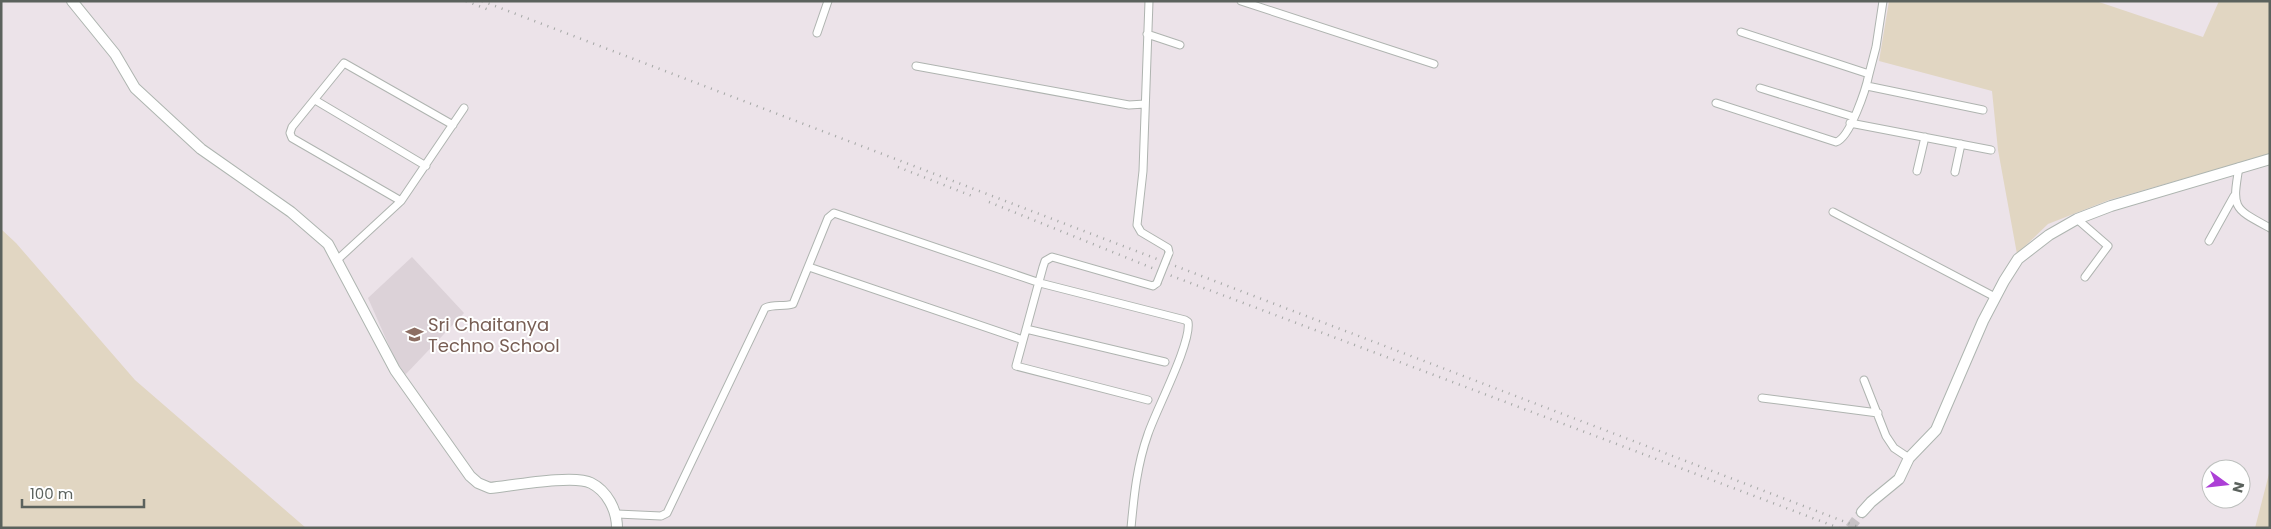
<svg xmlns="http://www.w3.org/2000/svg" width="2271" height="529" viewBox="0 0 2271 529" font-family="Poppins,sans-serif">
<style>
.education{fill:#dcd2d8}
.green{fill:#e1d6c2}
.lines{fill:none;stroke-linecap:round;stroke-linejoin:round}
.secondary-tunnel{stroke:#c8c3c6;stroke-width:10;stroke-dasharray:10 5;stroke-linecap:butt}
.street-casing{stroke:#afb4b0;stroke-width:9}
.secondary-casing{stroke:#aeb5b0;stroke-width:12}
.street{stroke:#fff;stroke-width:7}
.secondary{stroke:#fff;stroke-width:10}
.rail{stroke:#a4a7a5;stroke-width:2.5;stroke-dasharray:1 6;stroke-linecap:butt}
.street-bridge-casing{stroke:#afb4b0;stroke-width:9;stroke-linecap:butt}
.street-bridge{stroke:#fff;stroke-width:7}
.labels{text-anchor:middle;stroke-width:4;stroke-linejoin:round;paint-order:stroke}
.education-label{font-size:18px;fill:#785e54;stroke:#fff;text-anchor:start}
</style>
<rect width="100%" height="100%" fill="#ece3e9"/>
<path class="education" d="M412 257 464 313 405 375 394 357 368 298Z"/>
<path class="green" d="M1889 1H2096L2203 37 2219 1H2270V154L2109 200 2048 224 2017 254 1998 150 1992 91 1879 61Z
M1 229 16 243 135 380 306 528H1Z
M2270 470V528H2255Z"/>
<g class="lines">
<path class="secondary-tunnel" d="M1850 528 1862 512"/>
<defs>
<path id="street" d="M1149 1 1143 171 1137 225 1141 232 1168 248 1169 253
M1241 1 1434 64
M1741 32 1869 74 1876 47 1883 1
M817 33 828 1
M1147 34 1180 45
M916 66 1129 105 1145 104
M1867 86 1983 110
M1760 88 1854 117
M315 100 426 166
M1716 103 1836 142C1850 138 1866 89 1869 74
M1850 123 1991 150
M2239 167C2232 209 2233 208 2270 228
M1917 171 1925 137
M1955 172 1961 144
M401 201 292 138 290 133 292 127 344 63 453 125
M1833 212 1995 297
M2077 219 2108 246 2085 277
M2209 241 2234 196
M336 261 401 201 464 108
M809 267 1023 340
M1026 329 1165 362
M1864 380 1886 436 1894 448 1909 458
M1762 398 1878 413
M1148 400 1016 366 1043 267 1045 261 1052 257 1153 286 1157 283
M617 514 661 516 667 513 765 308C774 304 783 307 793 304L828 218 834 213 1040 283 1185 320 1188 322C1192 342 1156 410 1148 434 1137 465 1134 495 1131 528"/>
<path id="secondary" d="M72 1 115 54 135 88 201 149 291 212 328 244 395 370 470 476 478 483 490 488C511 486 574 474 591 483 607 491 617 510 617 528
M1862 512 1871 502 1899 479 1909 458 1936 430 1983 321 2004 281 2018 259 2049 235 2077 219 2111 206 2270 159"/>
</defs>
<use href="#street" class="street-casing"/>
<use href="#secondary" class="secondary-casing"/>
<use href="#street" class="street"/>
<use href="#secondary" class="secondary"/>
<path class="rail" d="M466 1 489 10
M482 1 1861 528
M898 167 972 196
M989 202 1172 276 1839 528"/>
<defs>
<path id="street-bridge" d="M1157 283 1169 253"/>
</defs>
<use href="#street-bridge" class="street-bridge-casing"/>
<use href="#street-bridge" class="street-bridge"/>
</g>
<defs>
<symbol id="school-bare" viewBox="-9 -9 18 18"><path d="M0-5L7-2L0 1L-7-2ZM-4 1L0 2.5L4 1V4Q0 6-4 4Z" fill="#8d6e63" stroke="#fff" stroke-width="2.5" paint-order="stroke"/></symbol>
</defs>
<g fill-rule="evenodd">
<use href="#school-bare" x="402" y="322" width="25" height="25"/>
</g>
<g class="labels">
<g class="education-label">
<text x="428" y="331">Sri Chaitanya<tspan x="428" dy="21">Techno School</tspan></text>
</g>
</g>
<rect width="2271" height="529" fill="none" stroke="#5b625d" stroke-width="5"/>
<g transform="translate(2226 484) rotate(105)"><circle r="24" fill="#ffffff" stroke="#bdc0be"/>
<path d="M0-4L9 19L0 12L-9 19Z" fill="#ac3fd6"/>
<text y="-8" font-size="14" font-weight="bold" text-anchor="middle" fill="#5b625d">N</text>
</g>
<path d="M22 499v8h122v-8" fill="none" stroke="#5b625d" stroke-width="2.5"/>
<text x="30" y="499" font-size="15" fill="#5b625d" stroke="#ffffff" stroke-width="4" paint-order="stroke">100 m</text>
</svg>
